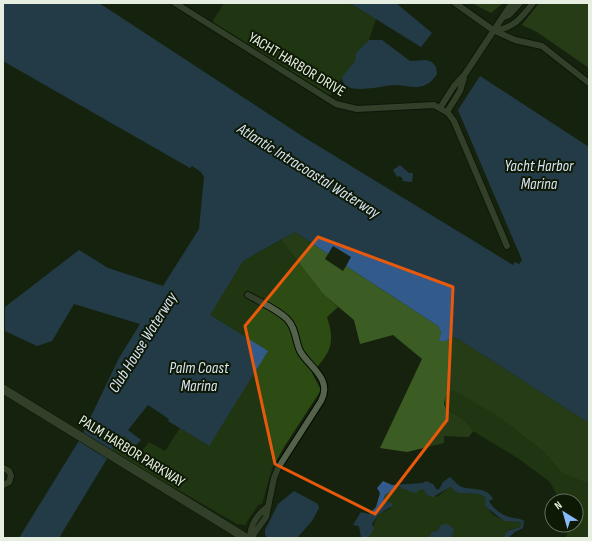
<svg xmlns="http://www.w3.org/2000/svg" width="592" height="541" viewBox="0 0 592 541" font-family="'Sofia Sans Condensed',sans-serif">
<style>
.green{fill:#2d4c14}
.forest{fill:#3b5c23}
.water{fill:#325a8b}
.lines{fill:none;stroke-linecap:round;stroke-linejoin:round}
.street-casing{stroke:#030b00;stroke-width:8}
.secondary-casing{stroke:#030b00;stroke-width:10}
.street{stroke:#54624b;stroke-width:6}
.secondary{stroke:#54624b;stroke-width:9}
.marked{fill:none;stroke:#e8590c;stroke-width:3;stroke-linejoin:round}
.labels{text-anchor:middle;stroke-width:4;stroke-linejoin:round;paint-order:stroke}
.street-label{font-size:15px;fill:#e5eee0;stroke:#0d1905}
.water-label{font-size:16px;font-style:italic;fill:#d9e4f4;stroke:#0d1905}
</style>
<rect width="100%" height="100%" fill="#16220e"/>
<path class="green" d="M224 3H350L376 19 369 40 356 53 355 61 325 101 209 27Z
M281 240 323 294 338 307 327 317C336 345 330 352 312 373L321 390 284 447 272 469 262 504 258 505 245 525 237 524 111 451 124 436 141 452 149 442 165 451 180 428 208 446 209 315 243 261Z
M454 390 461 393 502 419 544 452 562 473 589 484V538H566L569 525H576V501H560L550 482 519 459 473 431 462 419 446 408 444 400 449 393Z
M397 486H400L402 489H423L437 497 450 487 458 493 480 494 486 498C487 501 487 505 488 508 493 520 511 522 522 522L520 527 508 530 503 538H368L378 515 391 508 383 501 385 495 394 489H397Z"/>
<path class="forest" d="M472 3H503L491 13Z
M539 3H589V68L537 32 522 25Z
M295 232 328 254 325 259 343 271 346 266 438 326 441 332 440 341H446L452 337 460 340 589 423V484L562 473 544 452 502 419 456 391C451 391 448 393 446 397 438 409 456 413 462 419 466 422 470 427 473 431L469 437 444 436V443L407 452 380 448 422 359 393 335 360 344 354 320 323 294 281 240Z"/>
<path class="water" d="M3 3H99L302 136 513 265 515 262 519 264 522 260 458 110 480 76 589 147V423L460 340 453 337 446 341H439L441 332 438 326 346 266 351 257 333 246 328 254 295 232 243 261 210 315 268 351 209 446 168 421 169 419 148 405 128 430 141 440 135 446 124 436 111 451 83 433 119 358 140 324 74 304 52 341 37 346 5 331V307L79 250 108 268 163 286 199 229 204 177 201 172 192 166 190 168 3 61Z
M350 3H396L432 33 421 47Z
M369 40H382L410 61 426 60 432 62 436 67 437 74C434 79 429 84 423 86 414 89 405 85 395 85 383 85 342 98 342 77L355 61 356 53Z
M400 165 409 173H413L412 182 402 181 403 179 400 176 397 177 393 170Z
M80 439 108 457 59 538H19Z
M450 477C454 480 458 486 462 487 471 490 488 487 493 499L489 501C494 510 504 517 514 518 518 519 520 518 524 521L523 528 515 532 508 538H503L507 531 520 527 522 522 504 521 485 506 486 498 480 494 458 493 450 487 433 497 427 495 423 489 419 490 416 493 410 492 406 489H402L400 486H397V489H394L385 495 383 501 392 503V506L378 515 372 524 374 529 368 538 361 537 359 526 353 525 361 512 369 514 376 507 380 493 377 488 383 481 392 485 423 483 426 481 433 484 437 490 440 488 443 482Z
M294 491 318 504 319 508 312 521 297 538H268L265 535V530L278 504Z
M445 524 450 525 454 530 452 536 448 538H429L432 532 438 531 441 525Z"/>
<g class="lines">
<defs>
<path id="street" d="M175 3 336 104 357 109 434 105 448 113 454 121 507 246
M455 3 493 30 515 40 542 46 589 83
M504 17 509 15 520 3
M495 30C513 29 522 17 533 3
M440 108 454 86 465 74 512 3
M447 112 460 91 464 78
M248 295C260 302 277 309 287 319 296 328 295 340 300 351 309 367 333 379 321 401L278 468 274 478 266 517 251 538
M3 468 9 471 11 476 9 482 3 485
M250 538C250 525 257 515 267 507"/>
<path id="secondary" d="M3 389 246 538"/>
</defs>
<use href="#street" class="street-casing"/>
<use href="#secondary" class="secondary-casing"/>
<use href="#street" class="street"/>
<use href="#secondary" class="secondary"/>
</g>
<path d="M0 0H592V541H0ZM318 237 453 287 447 420 375 514 275 464 245 326Z" fill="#16220e" fill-opacity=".55" fill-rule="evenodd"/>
<path class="marked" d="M318 237 453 287 447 420 375 514 275 464 245 326Z"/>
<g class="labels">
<g class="street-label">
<text transform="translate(297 64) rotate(31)" y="5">YACHT HARBOR DRIVE</text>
<text transform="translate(132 451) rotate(32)" y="5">PALM HARBOR PARKWAY</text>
</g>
<g class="water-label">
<text x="539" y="171">Yacht Harbor<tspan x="539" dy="18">Marina</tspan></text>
<text transform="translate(309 170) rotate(32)" y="6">Atlantic Intracoastal Waterway</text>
<text transform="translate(142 342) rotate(-58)" y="6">Club House Waterway</text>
<text x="199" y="373">Palm Coast<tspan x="199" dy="18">Marina</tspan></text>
</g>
</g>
<rect width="592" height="541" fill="none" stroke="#e5eee0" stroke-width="8"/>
<g transform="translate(564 513) rotate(323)"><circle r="19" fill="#0d1905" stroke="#636e5d"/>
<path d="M0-3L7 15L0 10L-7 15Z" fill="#87bbfb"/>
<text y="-6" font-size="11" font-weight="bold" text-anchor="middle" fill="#e5eee0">N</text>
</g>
</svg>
